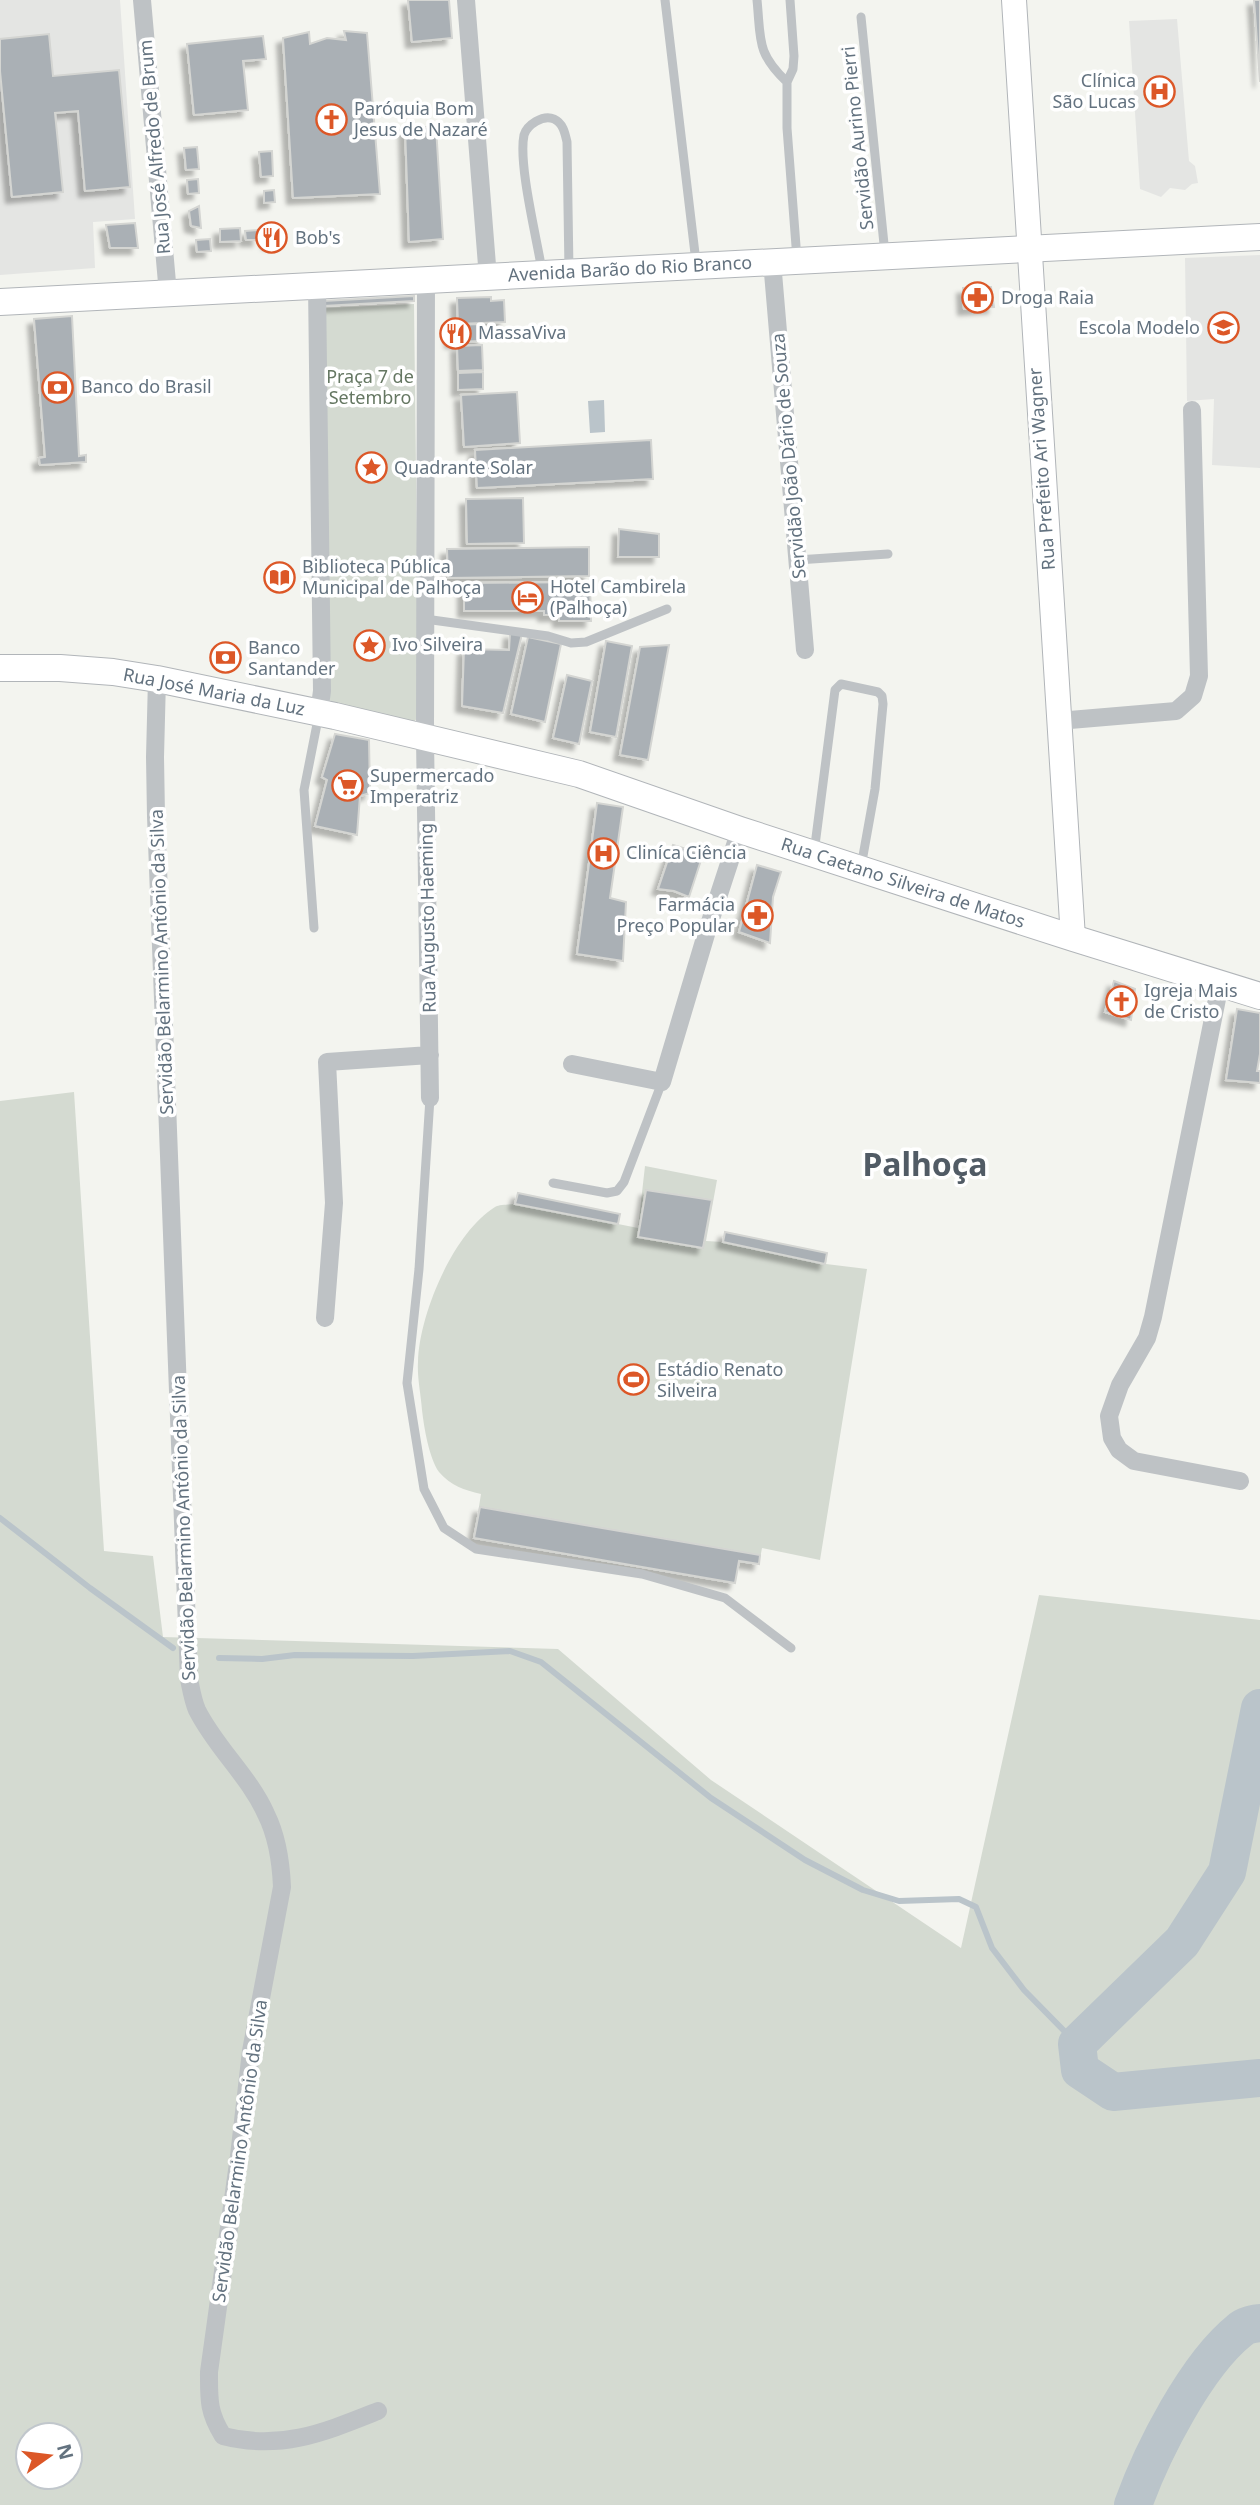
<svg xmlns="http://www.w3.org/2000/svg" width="1260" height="2505" viewBox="0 0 1260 2505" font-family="'Noto Sans',sans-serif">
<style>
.built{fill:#e4e5e3}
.green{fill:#d4dad1;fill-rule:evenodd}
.water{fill:#bac4ca}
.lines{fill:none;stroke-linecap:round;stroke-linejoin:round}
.stream{stroke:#bac4ca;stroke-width:6}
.river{stroke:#bac4ca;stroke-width:38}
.building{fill:#aab0b5;stroke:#d4d5d2;stroke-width:2;filter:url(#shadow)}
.secondary-casing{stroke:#b1b5b9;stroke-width:26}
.primary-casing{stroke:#b1b5b9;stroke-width:28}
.lane{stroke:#bec2c5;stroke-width:9}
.street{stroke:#bec2c5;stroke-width:18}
.secondary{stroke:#fff;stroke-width:24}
.primary{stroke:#fff;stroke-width:26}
.labels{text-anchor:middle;stroke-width:7;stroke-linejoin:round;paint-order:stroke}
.poi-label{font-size:18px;fill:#63727f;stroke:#fff;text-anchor:start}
.street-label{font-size:18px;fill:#63727f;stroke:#fff}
.park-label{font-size:18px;fill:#657762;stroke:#fff}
.town-label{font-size:32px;font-weight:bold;fill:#515b65;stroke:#fff}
</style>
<defs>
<filter id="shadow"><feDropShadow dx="-6" dy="6" stdDeviation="2" flood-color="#0004"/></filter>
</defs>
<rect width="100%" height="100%" fill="#f3f4ef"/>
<path class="built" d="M0 0H120L135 219 93 222 95 268 0 275Z
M1177 19 1189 161 1195 166 1198 183 1192 184 1185 190 1170 188 1161 197 1140 189 1129 21Z
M1260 255V468L1212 465 1214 399 1187 401 1185 258Z"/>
<path class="green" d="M414 304 419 717 411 724 334 708 328 696 323 308Z
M74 1092 104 1551 153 1556 163 1637 558 1649 711 1780 961 1948 1039 1595 1260 1620V2505H0V1101ZM28 2435H70V2477H28Z
M645 1166 717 1180 706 1241 723 1242 725 1232 827 1253 826 1264 867 1269 820 1560 762 1548 759 1564 739 1561 735 1583 474 1538 481 1494C464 1490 451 1486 439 1472 429 1458 424 1427 422 1410 421 1395 417 1378 418 1362 419 1315 453 1233 495 1207 500 1204 509 1205 515 1204L518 1193 620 1214 618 1224 638 1228Z"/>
<path class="water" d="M604 400 605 432 590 433 588 401Z"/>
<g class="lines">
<path class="stream" d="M0 1518 90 1588 173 1648
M219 1658 262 1659 295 1655 413 1656 510 1651 541 1662 711 1798 805 1860 863 1890 899 1901 959 1899 976 1907 992 1948 1024 1990 1077 2044"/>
<path class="river" d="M1260 1708 1227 1872 1182 1942 1077 2044 1080 2070 1113 2092 1260 2078
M1133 2505C1152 2452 1196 2365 1240 2330 1245 2325 1253 2324 1260 2323"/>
</g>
<path class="building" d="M408 0H449L452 38 412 42Z
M1254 0H1260V82Z
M344 31 367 33 380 194 293 198 283 38 309 32 310 44 327 38 346 40Z
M49 34 53 76 119 70 130 187 85 191 78 111 55 113 63 192 12 197 0 71V39Z
M263 36 266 59 243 61 248 110 194 115 187 44Z
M405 127H436L443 239 409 242Z
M197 147 199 169 186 170 184 148Z
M272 151 273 176 261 177 259 152Z
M198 179 199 193 188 194 187 180Z
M274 190 275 202 264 203V191Z
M199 206 201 228 191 226 189 211Z
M135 223 138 248H110L106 225Z
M240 228 241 241 220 242V229Z
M258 230V240H246L245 231Z
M276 233V243H268V234Z
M210 239 211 251 197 252 196 240Z
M991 287 994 307 964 309 963 288Z
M414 296V301L323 306V301Z
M491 297V301L504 300 505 322 458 324 457 298Z
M72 316 79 456 86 455V462L40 465 39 458 45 457 34 319Z
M482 324 483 341 451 342V325Z
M482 345 483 370 458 371 457 346Z
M483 372V389L458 390V373Z
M517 392 520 443 464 447 461 395Z
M651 440 653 479 477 488 475 450Z
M523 498 524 543 467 544 466 499Z
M619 529 659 534V557H618Z
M589 547V576L448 578 447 549Z
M590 582 591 621H559V615H544V611H464V583Z
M510 633 522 634 503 713 462 706 464 649 509 650Z
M528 637 561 644 545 722 511 714Z
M606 641 632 646 616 737 590 732Z
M669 645 648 760 620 755 640 647Z
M567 675 592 681 579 744 553 738Z
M335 734 369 740 370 793 360 796 357 835 315 826 327 780 322 777Z
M597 803 623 807 610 898 626 902 623 961 577 954Z
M673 845 703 854 689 897 674 891 658 889Z
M757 865 781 872 773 897 770 943 739 932Z
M1114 981 1135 989 1131 1020 1105 1012Z
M1237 1009 1260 1013V1054L1257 1071H1260V1083L1226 1080Z
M646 1190 712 1200 703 1248 638 1237Z
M518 1193 620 1214 618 1224 515 1204Z
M725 1232 827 1253 825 1264 723 1242Z
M480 1507 760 1555 759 1564 739 1561 735 1583 474 1538Z"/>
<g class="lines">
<defs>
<path id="secondary" d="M1014 0 1073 938"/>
<path id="primary" d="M0 302 1260 237
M0 668H60L113 672 157 679 335 716 579 774 740 830 1073 938 1260 996"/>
</defs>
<use href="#secondary" class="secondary-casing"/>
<use href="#primary" class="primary-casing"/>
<path class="lane" d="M665 0 696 262
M757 0C761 39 756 53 787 82
M790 0 794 56 793 69 787 82V128L797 259
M861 17 885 254
M542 271C537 239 518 164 524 135 527 125 543 114 554 119 563 123 565 133 567 142L569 271
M797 560 888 554
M425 619 548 636 571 643 586 642 667 609
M814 853 835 690 841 684 878 692 882 696 883 704 875 789 861 867
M314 928 304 790 319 714
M430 1098 419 1269 407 1383 424 1489 444 1528 476 1549 642 1574 725 1598 791 1648
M553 1183 607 1193 617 1191 624 1182 662 1082"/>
<path class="street" d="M142 0 168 294
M466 0 488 278
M772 261 805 650
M426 279 425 737 430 1098
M317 285 322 691 319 713
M157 679 155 757 156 816 189 1679C191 1689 193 1701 197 1710 216 1748 249 1776 266 1814 277 1836 281 1863 282 1887L251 2051 239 2156 209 2372C209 2399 208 2412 223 2436 281 2451 325 2432 378 2411
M1058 721 1176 711 1193 696 1199 676 1192 410
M1220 984 1153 1317 1147 1338 1120 1385 1109 1416 1112 1438 1119 1450 1134 1461 1240 1481
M572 1064 662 1082 707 931 740 830
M325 1318 334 1203 327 1062 430 1055"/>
<use href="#secondary" class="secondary"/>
<use href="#primary" class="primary"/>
</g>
<defs>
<symbol id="hospital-ring" viewBox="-11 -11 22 22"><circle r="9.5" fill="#fff" stroke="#dc5727" stroke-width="1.5"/><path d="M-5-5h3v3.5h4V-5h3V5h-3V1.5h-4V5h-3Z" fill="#dc5727"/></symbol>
<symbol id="church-ring" viewBox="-11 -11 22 22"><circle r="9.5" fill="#fff" stroke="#dc5727" stroke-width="1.5"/><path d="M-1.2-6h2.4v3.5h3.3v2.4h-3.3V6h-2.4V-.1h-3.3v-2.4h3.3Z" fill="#dc5727"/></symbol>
<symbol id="restaurant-ring" viewBox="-11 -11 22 22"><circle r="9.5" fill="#fff" stroke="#dc5727" stroke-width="1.5"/><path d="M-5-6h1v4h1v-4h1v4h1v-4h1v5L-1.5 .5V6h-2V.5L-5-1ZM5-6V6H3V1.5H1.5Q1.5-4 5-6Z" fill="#dc5727"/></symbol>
<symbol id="pharmacy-ring" viewBox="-11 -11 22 22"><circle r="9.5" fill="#fff" stroke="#dc5727" stroke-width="1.5"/><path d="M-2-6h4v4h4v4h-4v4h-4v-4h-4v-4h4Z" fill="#dc5727"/></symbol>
<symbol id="school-ring" viewBox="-11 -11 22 22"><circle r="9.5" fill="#fff" stroke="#dc5727" stroke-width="1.5"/><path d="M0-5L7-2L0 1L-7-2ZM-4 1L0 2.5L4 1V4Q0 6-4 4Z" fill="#dc5727"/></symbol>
<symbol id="bank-ring" viewBox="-11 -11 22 22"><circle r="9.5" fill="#fff" stroke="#dc5727" stroke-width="1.5"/><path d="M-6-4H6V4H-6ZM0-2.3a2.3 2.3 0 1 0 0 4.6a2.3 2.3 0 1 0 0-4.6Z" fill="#dc5727"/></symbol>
<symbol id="sight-ring" viewBox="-11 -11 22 22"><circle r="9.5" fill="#fff" stroke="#dc5727" stroke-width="1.5"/><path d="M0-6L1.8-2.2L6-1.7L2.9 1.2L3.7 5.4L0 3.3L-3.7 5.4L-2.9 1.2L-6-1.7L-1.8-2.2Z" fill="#dc5727"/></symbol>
<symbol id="library-ring" viewBox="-11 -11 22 22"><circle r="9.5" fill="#fff" stroke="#dc5727" stroke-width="1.5"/><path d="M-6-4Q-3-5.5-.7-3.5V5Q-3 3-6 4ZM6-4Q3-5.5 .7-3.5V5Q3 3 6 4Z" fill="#dc5727"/></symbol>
<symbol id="hotel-ring" viewBox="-11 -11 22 22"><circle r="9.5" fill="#fff" stroke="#dc5727" stroke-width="1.5"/><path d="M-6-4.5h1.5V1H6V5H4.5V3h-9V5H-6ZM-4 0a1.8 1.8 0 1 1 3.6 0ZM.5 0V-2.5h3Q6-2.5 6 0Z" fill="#dc5727"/></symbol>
<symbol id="supermarket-ring" viewBox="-11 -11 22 22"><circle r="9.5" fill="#fff" stroke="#dc5727" stroke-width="1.5"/><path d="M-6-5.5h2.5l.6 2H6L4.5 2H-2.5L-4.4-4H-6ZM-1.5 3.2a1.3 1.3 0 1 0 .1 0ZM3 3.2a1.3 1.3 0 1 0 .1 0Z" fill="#dc5727"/></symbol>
<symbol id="stadium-ring" viewBox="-11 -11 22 22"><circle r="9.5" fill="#fff" stroke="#dc5727" stroke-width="1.5"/><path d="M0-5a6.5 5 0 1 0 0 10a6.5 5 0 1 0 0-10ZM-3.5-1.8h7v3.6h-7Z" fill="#dc5727"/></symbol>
</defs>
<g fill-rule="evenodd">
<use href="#hospital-ring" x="1142" y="74" width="35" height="35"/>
<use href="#church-ring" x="314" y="102" width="35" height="35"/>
<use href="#restaurant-ring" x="254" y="220" width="35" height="35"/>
<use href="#pharmacy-ring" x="960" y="280" width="35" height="35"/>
<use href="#school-ring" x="1206" y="310" width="35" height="35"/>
<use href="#restaurant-ring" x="438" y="316" width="35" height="35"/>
<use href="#bank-ring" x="40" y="370" width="35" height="35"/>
<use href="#sight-ring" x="354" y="450" width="35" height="35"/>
<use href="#library-ring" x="262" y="560" width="35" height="35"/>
<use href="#hotel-ring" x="510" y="580" width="35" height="35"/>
<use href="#sight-ring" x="352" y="628" width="35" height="35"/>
<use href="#bank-ring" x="208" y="640" width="35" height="35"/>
<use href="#supermarket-ring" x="330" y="768" width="35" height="35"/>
<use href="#hospital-ring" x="586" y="836" width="35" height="35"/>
<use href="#pharmacy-ring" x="740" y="898" width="35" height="35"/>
<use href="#church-ring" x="1104" y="984" width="35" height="35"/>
<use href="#stadium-ring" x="616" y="1362" width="35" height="35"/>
</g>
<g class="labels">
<g class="poi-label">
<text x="1136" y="87" text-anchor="end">Clínica<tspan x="1136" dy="21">São Lucas</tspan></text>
<text x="354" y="115">Paróquia Bom<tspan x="354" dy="21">Jesus de Nazaré</tspan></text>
<text x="295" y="244">Bob's</text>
<text x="1001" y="304">Droga Raia</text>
<text x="1200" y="334" text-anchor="end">Escola Modelo</text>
<text x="478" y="339">MassaViva</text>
<text x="81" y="393">Banco do Brasil</text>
<text x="394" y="474">Quadrante Solar</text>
<text x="302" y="573">Biblioteca Pública<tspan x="302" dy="21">Municipal de Palhoça</tspan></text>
<text x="550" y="593">Hotel Cambirela<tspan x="550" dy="21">(Palhoça)</tspan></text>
<text x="392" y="651">Ivo Silveira</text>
<text x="248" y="654">Banco<tspan x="248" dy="21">Santander</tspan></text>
<text x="370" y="782">Supermercado<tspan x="370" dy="21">Imperatriz</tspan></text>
<text x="626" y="859">Cliníca Ciência</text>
<text x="735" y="911" text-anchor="end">Farmácia<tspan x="735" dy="21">Preço Popular</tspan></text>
<text x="1144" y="997">Igreja Mais<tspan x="1144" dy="21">de Cristo</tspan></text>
<text x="657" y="1376">Estádio Renato<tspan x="657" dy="21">Silveira</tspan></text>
</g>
<g class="street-label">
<text transform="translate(858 138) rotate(-96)" y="6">Servidão Aurino Pierri</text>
<text transform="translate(155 147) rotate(-95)" y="6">Rua José Alfredo de Brum</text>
<text transform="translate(630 269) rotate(-3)" y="6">Avenida Barão do Rio Branco</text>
<text transform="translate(789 456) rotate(-95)" y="6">Servidão João Dário de Souza</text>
<text transform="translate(1042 469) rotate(-94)" y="6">Rua Prefeito Ari Wagner</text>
<text transform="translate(214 692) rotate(11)" y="6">Rua José Maria da Luz</text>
<text transform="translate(903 883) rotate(18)" y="6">Rua Caetano Silveira de Matos</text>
<text transform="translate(428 918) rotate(-91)" y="6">Rua Augusto Haeming</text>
<text transform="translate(162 962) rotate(-92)" y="6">Servidão Belarmino Antônio da Silva</text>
<text transform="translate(184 1528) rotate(-92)" y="6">Servidão Belarmino Antônio da Silva</text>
<text transform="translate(240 2151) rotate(-82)" y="6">Servidão Belarmino Antônio da Silva</text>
</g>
<g class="park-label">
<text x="370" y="383">Praça 7 de<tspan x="370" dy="21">Setembro</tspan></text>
</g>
<g class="town-label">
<text x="925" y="1176">Palhoça</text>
</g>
</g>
<g transform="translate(49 2456) rotate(76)"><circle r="33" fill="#ffffff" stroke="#c1c7cc" stroke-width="2"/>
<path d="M0-5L12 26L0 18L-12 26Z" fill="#dc5727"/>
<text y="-10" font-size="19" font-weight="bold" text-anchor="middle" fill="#63727f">N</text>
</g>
</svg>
